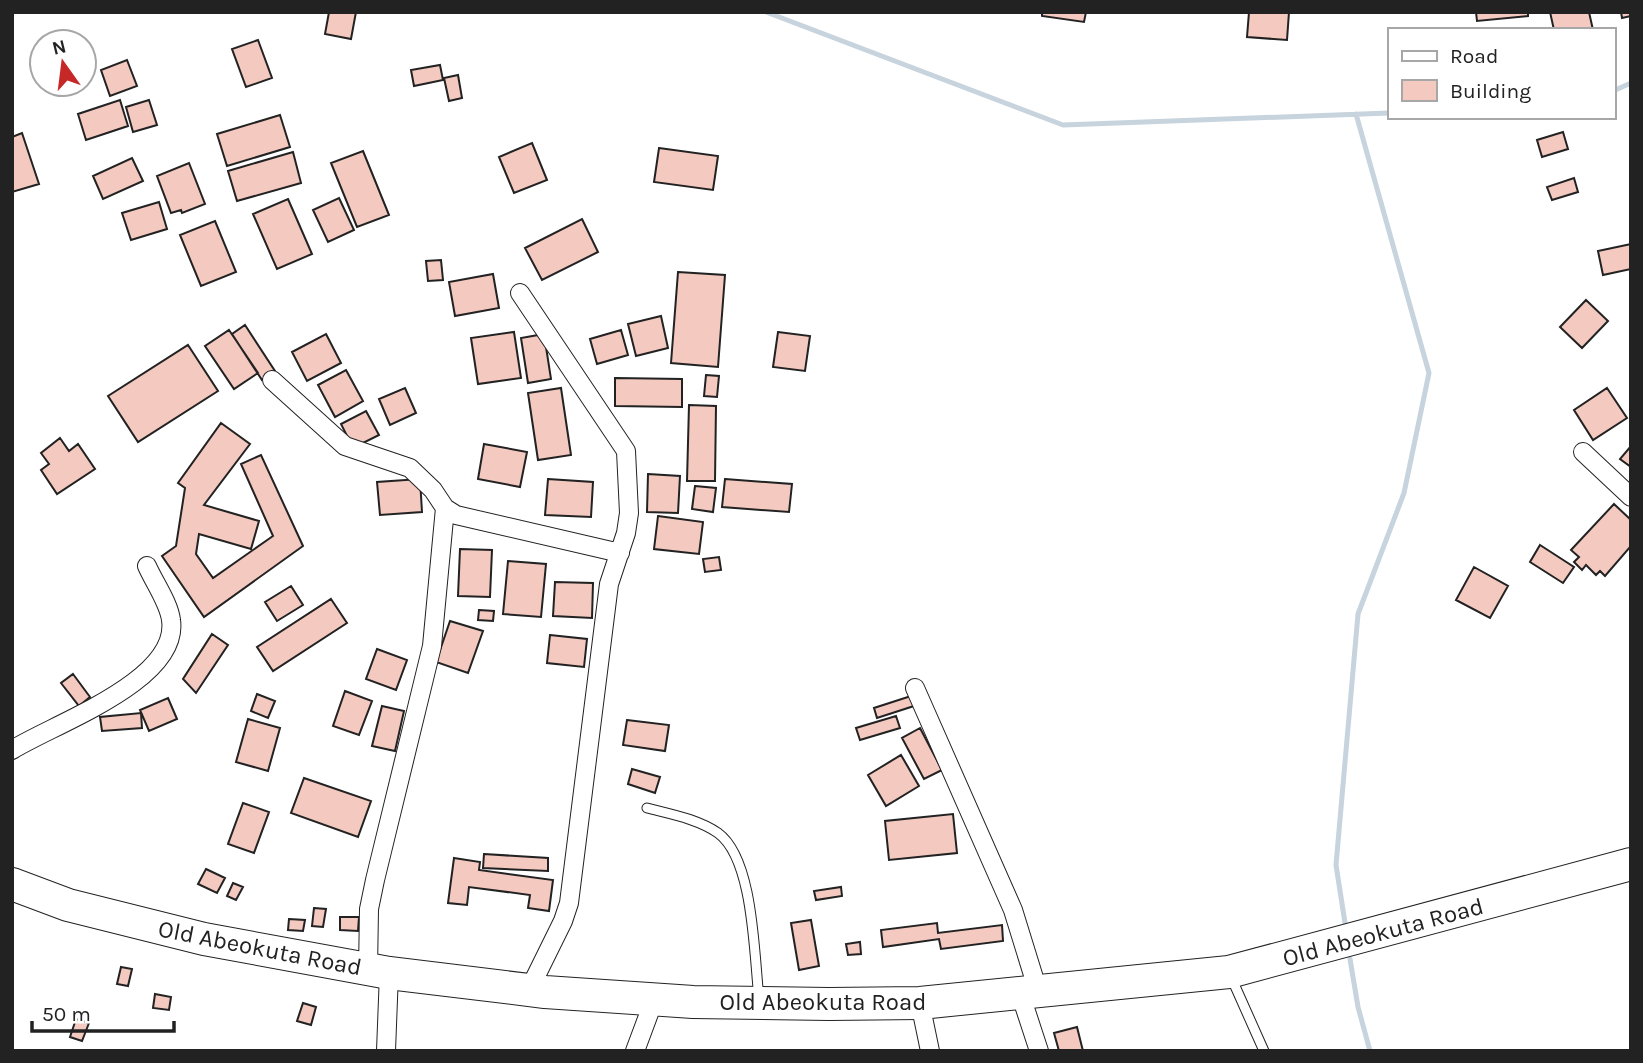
<svg xmlns="http://www.w3.org/2000/svg" width="1643" height="1063" viewBox="0 0 1643 1063" font-family="Karla,sans-serif">
<style>
.lines{fill:none;stroke-linecap:round;stroke-linejoin:round}
.stream{stroke:#c7d3dd;stroke-width:5}
.building{fill:#f3c9c0;stroke:#222;stroke-width:2}
.lane-casing{stroke:#222;stroke-width:11}
.street-casing{stroke:#222;stroke-width:20}
.highway-casing{stroke:#222;stroke-width:34}
.lane{stroke:#fff;stroke-width:9}
.street{stroke:#fff;stroke-width:18}
.highway{stroke:#fff;stroke-width:32}
.labels{text-anchor:middle;stroke-width:5;stroke-linejoin:round;paint-order:stroke}
.street-label{font-size:24px;fill:#222;stroke:#fff}
</style>
<rect width="100%" height="100%" fill="#fff"/>
<g class="lines">
<path class="stream" d="M766 12 1063 125 1389 113
M1613 91 1631 83
M1345 923 1336 865 1358 614 1404 493 1429 373 1356 114
M1350 959 1358 1007 1370 1051"/>
</g>
<path class="building" d="M329 12H356L351 39 325 34Z
M1042 12H1086L1084 22 1042 16Z
M1249 12H1289L1287 40 1247 37Z
M1476 12H1528V16L1477 21Z
M1550 12H1589L1593 30H1554Z
M1621 12H1631V16L1622 18Z
M258 40 272 78 246 87 232 49Z
M127 60 137 86 110 96 101 70Z
M440 65 443 80 414 86 411 70Z
M458 75 462 98 449 101 444 78Z
M120 100 128 126 86 140 78 114Z
M149 100 157 125 133 132 126 107Z
M280 115 290 147 227 166 217 134Z
M1563 132 1568 149 1542 157 1537 140Z
M22 133 39 184 12 192V137Z
M532 143 547 180 514 193 499 157Z
M659 148 718 156 713 190 654 182Z
M363 151 389 215 357 227 331 163Z
M293 152 301 183 237 201 228 171Z
M132 158 143 181 103 199 93 176Z
M189 163 205 204 182 213 181 210 171 213 157 176Z
M1574 178 1578 192 1552 200 1547 187Z
M339 198 354 230 328 242 313 210Z
M288 199 312 254 277 269 253 214Z
M159 202 167 229 131 240 122 213Z
M582 219 598 252 542 280 525 248Z
M215 221 236 272 201 286 180 235Z
M1631 244V269L1603 275 1598 251Z
M441 260 443 280 428 281 426 261Z
M678 272 725 275 718 367 671 363Z
M493 274 499 308 455 316 449 282Z
M1586 300 1608 321 1582 348 1560 327Z
M661 316 668 348 636 356 628 324Z
M245 325 275 371 262 380 232 334Z
M229 330 258 373 234 389 205 346Z
M621 330 628 355 597 364 590 339Z
M514 332 521 378 478 384 471 338Z
M778 332 810 336 805 371 773 367Z
M326 334 341 363 307 381 292 352Z
M544 334 551 379 528 383 521 338Z
M188 345 218 391 138 442 108 396Z
M346 370 363 401 335 417 318 385Z
M706 375 719 376 717 397 704 396Z
M615 378 682 379V407L615 406Z
M405 388 416 413 390 425 379 399Z
M561 388 571 455 538 460 528 393Z
M1607 388 1627 418 1593 440 1574 410Z
M689 405 716 406 715 481H687Z
M366 411 379 435 353 448 341 424Z
M221 423 250 444 204 505 259 521 251 549 199 534 196 554 213 578 273 536 241 464 261 455 303 546 204 617 162 556 176 546 185 488 178 483Z
M60 438 69 451 78 444 95 469 57 494 41 470 49 464 41 453Z
M484 444 527 452 520 487 478 479Z
M1631 446V467L1620 459Z
M648 474 680 476 678 513 647 512Z
M420 479 422 512 380 515 377 482Z
M548 479 593 482 591 517 545 515Z
M725 479 792 484 789 512 722 507Z
M695 486 716 488 713 512 692 509Z
M1614 504 1631 520V546L1605 576 1600 571 1596 575 1586 565 1582 570 1574 562 1579 557 1571 550Z
M658 516 703 522 699 554 654 549Z
M1540 545 1574 567 1563 583 1530 562Z
M460 549 492 550 490 597 458 596Z
M719 557 721 570 705 572 703 559Z
M508 561 546 564 541 617 503 614Z
M1474 567 1508 586 1490 618 1456 600Z
M555 582 593 583 592 618 553 616Z
M291 586 303 605 277 621 265 602Z
M331 599 347 623 273 671 257 647Z
M479 610 494 611 493 621 478 620Z
M450 621 483 631 468 673 436 662Z
M212 634 228 645 196 693 183 679Z
M550 635 587 639 584 667 547 663Z
M377 649 407 660 396 690 366 679Z
M73 674 90 697 79 706 61 683Z
M345 691 372 701 359 735 333 726Z
M257 694 275 701 268 718 251 711Z
M914 695 917 705 877 718 874 708Z
M168 698 177 719 149 731 140 710Z
M382 706 404 711 395 751 372 746Z
M141 713 142 728 102 731 100 717Z
M896 716 900 728 860 740 856 728Z
M248 719 280 728 268 771 236 762Z
M627 720 669 725 665 751 623 745Z
M920 728 942 770 924 779 902 738Z
M901 755 919 786 886 806 868 775Z
M632 769 660 777 655 793 628 784Z
M304 778 371 801 358 837 291 813Z
M243 803 269 812 254 853 228 844Z
M953 814 957 853 889 860 885 821Z
M484 854 548 858V871L483 868Z
M454 858 480 862 479 870 553 880 549 911 528 908 530 895 469 887 467 905 448 903Z
M206 869 225 878 217 893 198 884Z
M233 883 243 887 236 900 227 896Z
M841 887 842 896 816 900 814 891Z
M314 908 326 909 323 927 312 926Z
M340 917H359L358 931 340 930Z
M289 919 305 920 303 931 288 930Z
M811 920 819 966 799 970 791 923Z
M937 923 938 933 1002 925 1003 941 941 949 939 939 883 947 881 930Z
M860 942 861 954 848 955 846 944Z
M121 967 132 969 128 986 117 984Z
M155 994 171 997 169 1010 153 1008Z
M303 1003 316 1007 311 1025 297 1021Z
M76 1019 89 1023 82 1041 70 1037Z
M1077 1027 1083 1051H1059L1054 1033Z"/>
<g class="lines">
<defs>
<path id="lane" d="M647 808C670 814 698 819 718 833 754 859 754 956 759 998
M1231 977 1264 1051"/>
<path id="street" d="M520 293 626 451 629 513 626 533 609 584 569 903 563 921 529 990
M272 380 345 446 410 468 433 490 445 508 456 515 620 553
M1583 452 1631 497
M915 688 1013 910 1038 991
M12 750C53 724 180 681 171 620 169 603 154 582 147 566
M368 970 369 909 375 880 432 646 445 508
M1020 993 1039 1051
M920 1003 930 1051
M386 1051 389 973
M635 1051 654 1000"/>
<path id="highway" d="M12 884 68 905 204 939 389 973 545 992 693 1002 829 1004 920 1003 1229 972 1631 864"/>
</defs>
<use href="#lane" class="lane-casing"/>
<use href="#street" class="street-casing"/>
<use href="#highway" class="highway-casing"/>
<use href="#lane" class="lane"/>
<use href="#street" class="street"/>
<use href="#highway" class="highway"/>
</g>
<g class="labels">
<g class="street-label">
<text transform="translate(1383 932) rotate(-15)" y="8">Old Abeokuta Road</text>
<text transform="translate(260 948) rotate(11)" y="8">Old Abeokuta Road</text>
<text x="823" y="1010">Old Abeokuta Road</text>
</g>
</g>
<rect width="1643" height="1063" fill="none" stroke="#222222" stroke-width="28"/>
<rect x="1388" y="28" width="228" height="91" fill="#ffffff" stroke="#a7a7a7" stroke-width="2"/>
<rect x="1402" y="51" width="35" height="10" fill="#ffffff" stroke="#a7a7a7" stroke-width="2"/>
<text x="1450" y="63" font-size="21" fill="#222222">Road</text>
<rect x="1402" y="80" width="35" height="21" fill="#f3c9c0" stroke="#a7a7a7" stroke-width="2"/>
<text x="1450" y="98" font-size="21" fill="#222222">Building</text>
<g transform="translate(63 63) rotate(346)"><circle r="33" fill="#ffffff" stroke="#a7a7a7" stroke-width="2"/>
<path d="M0-5L12 26L0 18L-12 26Z" fill="#c62828"/>
<text y="-10" font-size="19" font-weight="bold" text-anchor="middle" fill="#222222">N</text>
</g>
<path d="M32 1021v10h142v-10" fill="none" stroke="#222222" stroke-width="3.5"/>
<text x="42" y="1021" font-size="21" fill="#222222" stroke="#ffffff" stroke-width="5" paint-order="stroke">50 m</text>
</svg>
